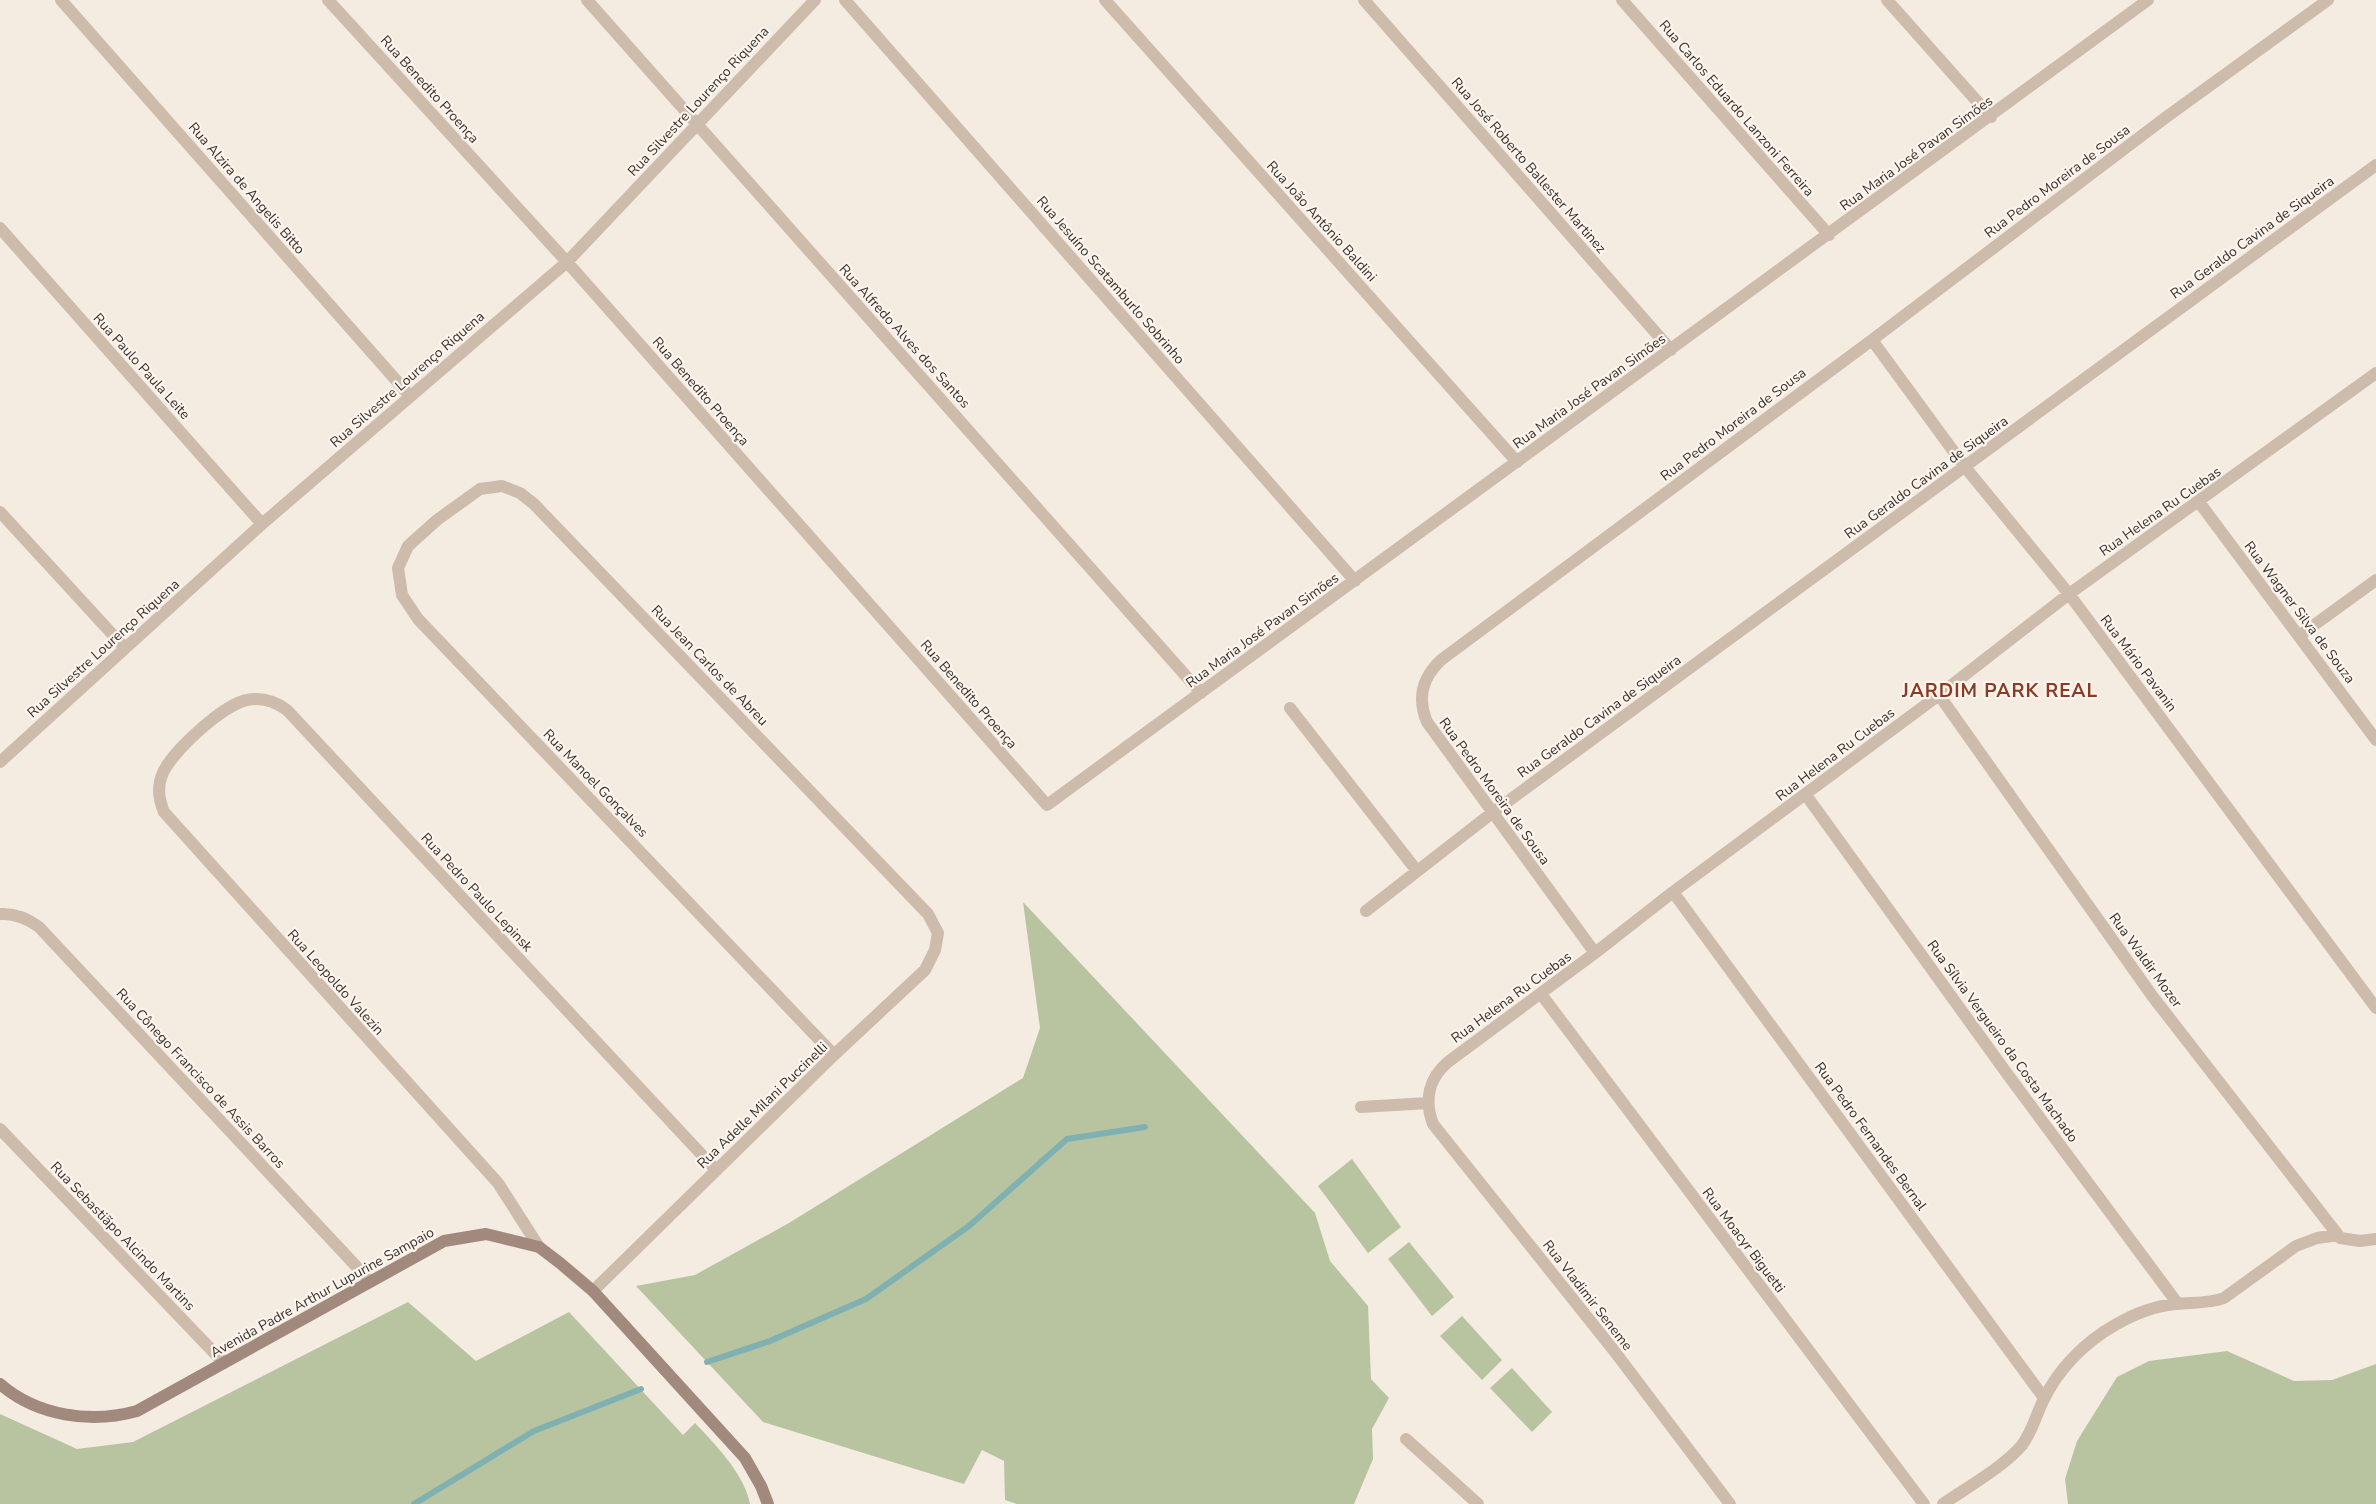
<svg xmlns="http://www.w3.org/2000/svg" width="2376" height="1504" viewBox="0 0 2376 1504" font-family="'Nunito Sans',sans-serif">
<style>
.green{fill:#b8c4a0}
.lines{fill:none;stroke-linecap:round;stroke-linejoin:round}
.stream{stroke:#7fb0b2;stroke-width:6}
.minor{stroke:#cdbbac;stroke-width:12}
.secondary{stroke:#a18a7d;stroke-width:12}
.labels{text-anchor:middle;stroke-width:4.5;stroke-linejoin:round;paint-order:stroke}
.street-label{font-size:14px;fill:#3b302b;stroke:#fbf5ee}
.district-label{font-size:19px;font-weight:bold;letter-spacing:1px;fill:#8c3b22;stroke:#fbf5ee}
</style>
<rect width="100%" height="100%" fill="#f4ebe1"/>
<path class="green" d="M1023 902 1315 1213 1330 1261 1368 1306 1371 1379 1389 1398 1372 1429 1373 1459 1354 1504H1017L1005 1500 1004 1461 982 1450 964 1484 763 1422 636 1286 695 1275 789 1223 1023 1078 1040 1028Z
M1352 1159 1401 1227 1368 1253 1318 1186Z
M1409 1242 1454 1297 1432 1316 1388 1259Z
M408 1302 476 1361 569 1312 683 1435 695 1423C715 1444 745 1475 750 1504H0V1414L77 1449 133 1442Z
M1462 1316 1502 1360 1482 1380 1440 1336Z
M2227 1351 2294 1381 2332 1380 2376 1364V1504H2068L2065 1479 2077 1441 2117 1377 2149 1361Z
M1512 1368 1552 1412 1532 1432 1490 1388Z"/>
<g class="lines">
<path class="stream" d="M707 1362 770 1341 866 1299 969 1226 1067 1139 1145 1127
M414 1504 534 1431 641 1389"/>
<path class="minor" d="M61 0 410 396
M328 0 567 262 1047 805 2148 0
M587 0 1201 693
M845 0 1355 581
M1105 0 1517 462
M1364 0 1671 350
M1622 0 1829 235
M1887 0 1991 117
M0 228 262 524
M1872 340 1965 467 2069 594 2376 1008
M2199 502 2376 740
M0 512 125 648
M2299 636 2376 580
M1939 695 2153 997 2338 1235
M1290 708 1417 871
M0 762 262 524 567 262 815 0
M1806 795 2008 1075 2178 1304
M1673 892 2044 1398
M1366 911 1492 813 2376 165
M0 914C15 913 27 918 39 927L370 1281
M1595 953 1427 722C1417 698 1422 678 1441 660L1872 340 2165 118 2328 0
M1541 994 1924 1504
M1361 1107 1428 1103
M0 1129 224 1363
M539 1247 498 1183 164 812C159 800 157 787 162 775 170 753 224 704 247 700 262 697 276 702 287 710L716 1170
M593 1291 834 1055 925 970 935 950 938 933 928 914 534 504 520 493 502 486 480 489 437 520 408 546 398 568 402 595 418 619 834 1055
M1406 1439 1478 1504
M1730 1504 1615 1352 1433 1124C1424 1100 1429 1078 1448 1062L1595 953 1673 892 1939 695 2069 594 2376 373
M1943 1504C1966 1488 2005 1466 2022 1445 2032 1432 2036 1415 2043 1401 2058 1369 2085 1342 2115 1325 2134 1314 2154 1306 2175 1304 2192 1302 2208 1304 2224 1298L2296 1246 2317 1238 2338 1235 2340 1238 2360 1241 2376 1239"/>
<path class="secondary" d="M0 1384C37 1416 91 1424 137 1411L444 1241 486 1234 539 1247 560 1263 593 1291 745 1458 761 1486 768 1504"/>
</g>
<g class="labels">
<g class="street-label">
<text transform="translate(430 89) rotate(48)" y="5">Rua Benedito Proença</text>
<text transform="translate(698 101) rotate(-47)" y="5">Rua Silvestre Lourenço Riquena</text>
<text transform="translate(1737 108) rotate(49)" y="5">Rua Carlos Eduardo Lanzoni Ferreira</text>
<text transform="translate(1916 153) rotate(-36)" y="5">Rua Maria José Pavan Simões</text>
<text transform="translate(1529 165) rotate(49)" y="5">Rua José Roberto Ballester Martinez</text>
<text transform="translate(2057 181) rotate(-37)" y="5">Rua Pedro Moreira de Sousa</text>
<text transform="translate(247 188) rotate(49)" y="5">Rua Alzira de Angelis Bitto</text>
<text transform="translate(1322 221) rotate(48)" y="5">Rua João Antônio Baldini</text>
<text transform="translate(2252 237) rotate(-36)" y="5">Rua Geraldo Cavina de Siqueira</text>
<text transform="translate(1111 280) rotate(49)" y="5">Rua Jesuíno Scatamburlo Sobrinho</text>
<text transform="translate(905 336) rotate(48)" y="5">Rua Alfredo Alves dos Santos</text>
<text transform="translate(142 366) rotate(48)" y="5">Rua Paulo Paula Leite</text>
<text transform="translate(407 379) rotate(-41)" y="5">Rua Silvestre Lourenço Riquena</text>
<text transform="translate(701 391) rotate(49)" y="5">Rua Benedito Proença</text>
<text transform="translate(1589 391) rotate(-36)" y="5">Rua Maria José Pavan Simões</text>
<text transform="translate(1733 424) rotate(-37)" y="5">Rua Pedro Moreira de Sousa</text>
<text transform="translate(1926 477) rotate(-36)" y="5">Rua Geraldo Cavina de Siqueira</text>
<text transform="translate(2160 511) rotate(-35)" y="5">Rua Helena Ru Cuebas</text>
<text transform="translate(2300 612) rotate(53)" y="5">Rua Wagner Silva de Souza</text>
<text transform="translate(1262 630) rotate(-36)" y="5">Rua Maria José Pavan Simões</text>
<text transform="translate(103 648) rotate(-42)" y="5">Rua Silvestre Lourenço Riquena</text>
<text transform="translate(2139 663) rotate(53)" y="5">Rua Mário Pavanin</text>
<text transform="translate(710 665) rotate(46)" y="5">Rua Jean Carlos de Abreu</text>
<text transform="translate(969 694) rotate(49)" y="5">Rua Benedito Proença</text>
<text transform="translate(1599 716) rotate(-36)" y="5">Rua Geraldo Cavina de Siqueira</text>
<text transform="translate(1835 754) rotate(-37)" y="5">Rua Helena Ru Cuebas</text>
<text transform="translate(596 783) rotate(46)" y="5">Rua Manoel Gonçalves</text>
<text transform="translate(1495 791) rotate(54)" y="5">Rua Pedro Moreira de Sousa</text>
<text transform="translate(477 892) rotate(47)" y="5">Rua Pedro Paulo Lepinsk</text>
<text transform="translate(2146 960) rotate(54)" y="5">Rua Waldir Mozer</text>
<text transform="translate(336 982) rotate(48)" y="5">Rua Leopoldo Valezin</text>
<text transform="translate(1511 997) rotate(-36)" y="5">Rua Helena Ru Cuebas</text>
<text transform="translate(2003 1041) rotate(54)" y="5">Rua Sílvia Vergueiro da Costa Machado</text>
<text transform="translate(201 1078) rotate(47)" y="5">Rua Cônego Francisco de Assis Barros</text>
<text transform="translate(762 1105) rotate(-44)" y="5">Rua Adelle Milani Puccinelli</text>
<text transform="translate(1871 1136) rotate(54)" y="5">Rua Pedro Fernandes Bernal</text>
<text transform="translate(123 1236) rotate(46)" y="5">Rua Sebastiãpo Alcindo Martins</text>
<text transform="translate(1744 1240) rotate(53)" y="5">Rua Moacyr Biguetti</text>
<text transform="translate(322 1292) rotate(-29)" y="5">Avenida Padre Arthur Lupurine Sampaio</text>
<text transform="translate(1588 1295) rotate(52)" y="5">Rua Vladimir Seneme</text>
</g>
<g class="district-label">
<text x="2000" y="697">JARDIM PARK REAL</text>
</g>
</g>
</svg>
